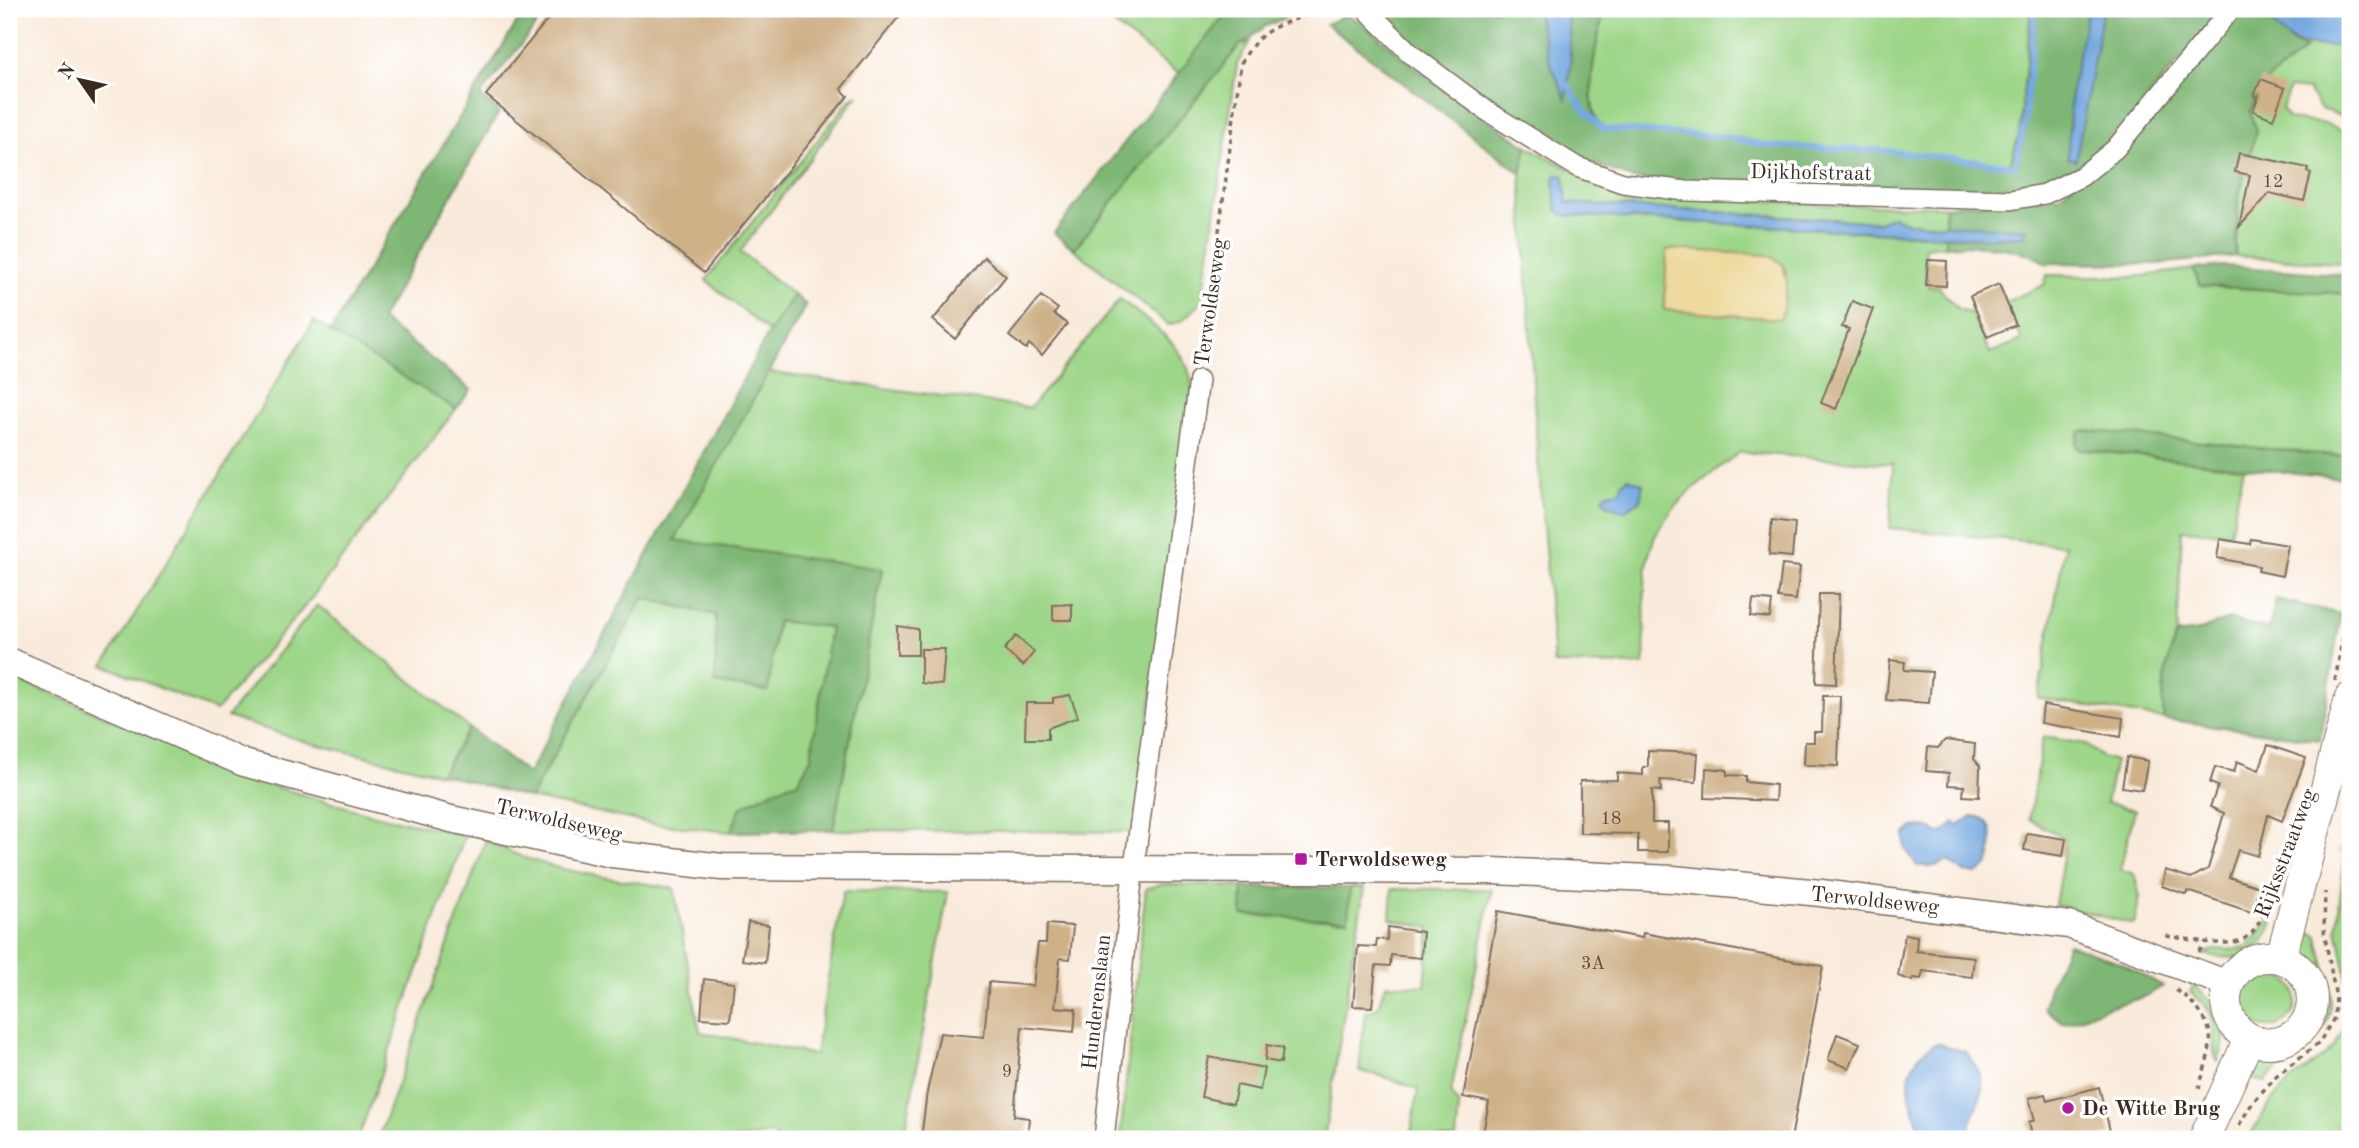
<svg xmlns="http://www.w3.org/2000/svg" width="2359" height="1148" viewBox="0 0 2359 1148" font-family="'Old Standard TT',serif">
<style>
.green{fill:#9dd688;stroke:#6c8053;stroke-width:2}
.forest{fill:#7eb774;stroke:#5c7049;stroke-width:2}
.sand{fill:#eeda9e;stroke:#94825e;stroke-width:2}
.water{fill:#74a8e0;stroke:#58697f;stroke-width:2}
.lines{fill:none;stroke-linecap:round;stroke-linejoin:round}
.stream{stroke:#74a8e0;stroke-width:6}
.building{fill:#cfb188}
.minor-casing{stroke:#7e6e60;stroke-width:22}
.secondary-casing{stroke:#7e6e60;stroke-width:29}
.primary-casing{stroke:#7e6e60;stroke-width:32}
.path{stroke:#7e6e60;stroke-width:3.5;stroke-dasharray:5 5;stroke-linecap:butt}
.minor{stroke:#fff;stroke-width:19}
.secondary{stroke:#fff;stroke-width:26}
.primary{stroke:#fff;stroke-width:30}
.poi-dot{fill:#b5179e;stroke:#fff;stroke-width:2.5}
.labels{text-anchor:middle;stroke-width:7;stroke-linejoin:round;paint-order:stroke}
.number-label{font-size:18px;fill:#604c38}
.street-label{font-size:21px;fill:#3b2a1e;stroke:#fff}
.poi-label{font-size:21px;font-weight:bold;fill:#3b2a1e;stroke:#fff;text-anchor:start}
</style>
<rect width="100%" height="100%" fill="#fff"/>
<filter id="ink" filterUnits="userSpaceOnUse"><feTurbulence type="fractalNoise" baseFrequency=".0143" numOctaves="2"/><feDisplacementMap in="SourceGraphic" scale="14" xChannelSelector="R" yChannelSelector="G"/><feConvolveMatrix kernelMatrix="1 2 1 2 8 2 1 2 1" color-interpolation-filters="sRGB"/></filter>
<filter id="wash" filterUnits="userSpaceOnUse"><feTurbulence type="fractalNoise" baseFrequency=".00686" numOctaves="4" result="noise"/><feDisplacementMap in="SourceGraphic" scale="28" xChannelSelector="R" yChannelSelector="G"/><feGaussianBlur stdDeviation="1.57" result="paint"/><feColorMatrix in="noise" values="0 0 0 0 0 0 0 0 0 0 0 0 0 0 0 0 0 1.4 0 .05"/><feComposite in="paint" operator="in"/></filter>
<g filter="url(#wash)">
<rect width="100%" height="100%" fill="#f9ebdb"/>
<path class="green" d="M1094 9H1229L1180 75Z
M1604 9H2031L2020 131 2011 164 1888 151 1769 146 1726 137 1603 129C1580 106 1598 39 1604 9Z
M1250 41 1237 64 1202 302 1181 321 1169 325 1074 249 1239 46Z
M2316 44 2336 45 2350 60V120L2321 109 2308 90 2289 88 2282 109 2289 119 2327 124 2350 134V264L2235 256 2239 195 2256 132 2250 112 2263 83 2305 49 2303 46Z
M857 96 740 252 794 295 769 332 706 280 851 98Z
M1527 146 1598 184 1631 194 1834 205 1945 206V225L1908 223 1893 216 1880 222 1566 203 1564 175V215L1945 236 1946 246 1925 247 1927 286 1938 287 1958 309 1971 313 1990 353 2022 340 2005 302 2044 285 2047 275 2136 277 2193 269 2200 286 2350 294V425L2344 455 2313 454 2085 430 2078 449 2244 467 2230 533 2182 530 2177 634C2167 659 2160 692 2164 719L2038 698 2065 545 1890 528 1893 464 1740 452C1706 478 1662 506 1650 551 1641 586 1646 628 1644 665L1554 664 1536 432 1521 174Z
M1120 299C1150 324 1190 346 1192 389L1134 832 833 830 882 569 674 541 767 372 1030 408Z
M314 321 456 409 310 600 216 711 104 665Z
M643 598 716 615V683L768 691 777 621 830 627 811 758 798 782 774 790 741 807 731 832 653 824 530 798Z
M317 605 469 728 441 774 310 743 227 717Z
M9 677 276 787 370 814 465 835 358 1139H9Z
M2043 737 2085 744 2102 757 2115 761 2106 803 2135 810 2120 869 2134 874 2140 897 2134 924 2055 905 2066 839 2029 819Z
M486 840C541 872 612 878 674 888L700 1032 815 1055 843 891 948 892 904 1139H777L773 1134 741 1139H378Z
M2350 846V995L2337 928 2345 850Z
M1164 884 1243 887 1242 915 1347 920 1350 888H1364L1324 1139H1120L1146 888Z
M1392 889H1492L1451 1092 1459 1106 1456 1139H1410L1418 1089C1395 1082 1384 1074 1359 1072L1365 1012C1385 1011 1377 996 1387 984L1425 986 1430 928 1390 919Z
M2274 919C2261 957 2241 963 2204 954 2217 945 2232 954 2247 946 2259 939 2261 923 2274 919Z
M2308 931 2318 936C2321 954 2327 971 2330 990 2338 1033 2298 1052 2270 1075L2265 1082 2248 1078C2265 1045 2302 1054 2317 1020 2332 987 2299 963 2308 931Z
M2242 1000a27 27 0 1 1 54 0a27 27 0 1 1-54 0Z
M2194 986C2224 1009 2232 1026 2218 1062 2208 1048 2220 1024 2207 1008 2203 1002 2195 998 2190 992Z
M2350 1009V1139H2248C2259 1120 2273 1096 2290 1082 2327 1051 2334 1060 2350 1009Z"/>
<path class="forest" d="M525 9H549L480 96 499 112 381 319 471 390 456 409 330 332Z
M1229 9H1305L1266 26 1239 46 1074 249 1054 233Z
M1374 9H1536L1549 60 1571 62 1567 9H1604C1598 39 1579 106 1603 129L1726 137 1769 146 1888 151 2010 164 2020 131 2031 9H2089L2071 91 2068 157 2075 160 2103 9H2222L2109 145 2056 181 2010 192 1887 197 1634 179 1581 159 1522 125 1440 65Z
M2240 9H2271L2269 17 2291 42 2306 49 2264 83 2250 112 2256 131 2239 195 2235 256 2157 264 2045 263C2025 247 1971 243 1946 246L1945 236 1987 238 2026 229 1945 225V206L2060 196Z
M1346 15 1358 20 1448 94 1527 146 1521 173 1326 24Z
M2225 266 2350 275V294L2200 286 2193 269Z
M794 295 806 305 675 540 882 569 833 830 731 832 741 807 774 790 798 782 811 758 830 627 777 621 768 691 715 683 716 615 643 598 530 798 441 774 469 728 528 774 769 332Z
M2350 425V479L2078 449 2076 443 2080 431 2085 430 2338 456 2345 454Z
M2276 599 2341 614 2320 740 2164 719C2160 692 2167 659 2177 634L2198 631 2228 619 2269 629Z
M1243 887 1350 888 1348 920 1242 915Z
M2068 944 2119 962 2163 986C2139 1001 2137 999 2111 1006 2094 1010 2081 1021 2063 1023L2044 1008 2049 987Z"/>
<path class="sand" d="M1667 249 1768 255 1783 264 1787 282 1781 319 1664 310Z"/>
<path class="water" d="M1536 9H1567L1571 62 1566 99 1549 60Z
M2088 9H2103L2076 160 2068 158 2071 91Z
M2271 9H2350V45C2313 46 2290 52 2269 17Z
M1557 175H1564L1567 203 1879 222 1893 216 1908 223 2027 229 2025 236 1987 238 1564 215 1557 210 1554 178Z
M1628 478 1643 484 1640 501 1623 511 1607 504 1603 498 1607 493 1620 491 1622 483Z
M1974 816C1999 819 1991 846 1989 864L1977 874 1964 872 1947 861 1937 866H1917L1905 848V835L1913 827 1932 828 1935 833H1943L1954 822 1958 826Z
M1937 1043 1966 1052C2002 1098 1966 1099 1971 1139H1923C1911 1102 1893 1065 1937 1043Z"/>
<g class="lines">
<path class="stream" d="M1568 85 1581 106 1603 129 1726 137 1769 146 1888 151 2015 166 2024 126 2035 9
M2342 850 2350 841"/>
</g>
<g id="blocks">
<path class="building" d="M556 9H905L841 89 848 96 704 273 486 95Z
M2261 79 2285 88 2273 119 2253 111 2258 97 2254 96Z
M2239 153 2308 168 2307 172 2311 173 2304 201 2270 193 2239 227 2250 175 2235 172Z
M984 257 1006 276 955 339 933 320Z
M1928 260 1947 261 1946 286 1926 285Z
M1999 284 2016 325 1987 337 1970 296Z
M1041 296 1058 309 1054 314 1067 324 1042 355 1029 344 1026 349 1009 336Z
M1852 301 1873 309 1836 409 1821 403 1849 329 1842 327Z
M1772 520 1795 523 1792 557 1769 555Z
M2220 539 2250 544 2251 539 2288 545 2282 576 2258 571 2259 566 2217 558Z
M1782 565 1800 567 1796 600 1778 598Z
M1819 594H1839L1836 684 1816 683Z
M1753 599 1772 601 1770 618 1751 616Z
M1072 604V620H1053V605Z
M897 626 918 629V655H897Z
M1016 636 1034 652 1023 666 1004 650Z
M921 649H945L942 685 921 683Z
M1890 660 1905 662 1904 670 1932 672 1929 703 1886 700Z
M1070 695 1078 717 1048 728V739H1025L1026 703H1053V698Z
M1823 696H1840L1838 766 1804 765 1805 742H1814V732H1822Z
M2043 705 2123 718 2121 737 2041 723Z
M1945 740 1975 744 1974 759 1980 766 1979 797 1963 796 1964 786 1948 785 1949 773 1926 771 1928 747 1938 748Z
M2268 745 2306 758 2282 821 2268 815 2258 856 2238 850 2229 877 2259 887 2251 912 2188 891 2187 895 2162 886 2165 870 2191 878 2208 869 2224 813 2210 807 2218 786 2210 783 2215 767 2234 772 2237 761 2259 770Z
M1648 751 1698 753 1696 782 1660 780 1661 791 1652 790V823H1668V852H1638V834L1580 833V781L1617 780V773L1643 775V767H1648Z
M2127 757 2148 761 2142 790 2122 787Z
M1706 768 1727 770V775L1746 776V782L1776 785 1775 801 1705 798Z
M2027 833 2066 839 2063 856 2024 850Z
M1498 911 1642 938 1643 933 1823 966 1791 1139H1482L1489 1102 1463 1097Z
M748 922 769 925 765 963 742 960Z
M1047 924 1073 926 1070 959 1060 958 1055 1007 1076 1009 1074 1032 1022 1027 1014 1116 1029 1118 1027 1139H921L927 1092 940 1033 984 1037 989 982 1033 986 1038 943H1046Z
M1388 927 1423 932 1421 958 1391 955 1390 966 1376 965 1372 1007 1353 1006 1358 946 1376 947 1377 939 1387 940Z
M1905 934 1917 936 1916 951 1974 957 1972 977 1923 971 1921 979 1913 978V981L1898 976Z
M704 979 734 983 730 1020 701 1018Z
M1837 1034 1860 1043 1849 1068 1828 1060Z
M1267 1045 1283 1048 1281 1063 1265 1060Z
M1209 1057 1264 1068 1260 1090 1237 1085 1233 1104 1201 1097Z
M2099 1087 2111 1135 2091 1139H2078L2077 1135 2060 1139H2033L2029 1122 2035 1120 2029 1098 2045 1094 2047 1101Z"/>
</g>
</g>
<g filter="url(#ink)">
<use href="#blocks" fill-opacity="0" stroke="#7e6e60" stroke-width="2"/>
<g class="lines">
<defs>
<path id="minor" d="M1366 9 1412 55 1487 111 1577 167 1623 183 1686 191 2010 200 2045 194 2082 176 2115 149 2231 9
M1104 1139 1132 882 1199 380"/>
<path id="secondary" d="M9 661 244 763 451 819 612 854 722 867 1492 871 1673 879 1821 893 2069 925 2228 984"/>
<path id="primary" d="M2226 1000a43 43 0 1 1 86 0a43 43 0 1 1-86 0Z
M2281 957 2350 698
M2204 1139 2249 1039"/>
</defs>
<use href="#minor" class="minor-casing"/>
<use href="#secondary" class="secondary-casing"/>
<use href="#primary" class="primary-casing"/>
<path class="path" d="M1202 361 1241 63C1264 22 1282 27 1320 9
M2335 681 2350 596
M2166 936 2206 942
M2199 952 2206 942C2257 948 2258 927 2273 885
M2176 990 2185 996
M2184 995C2221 1030 2212 1042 2199 1088
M2239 1125 2253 1102 2278 1074 2319 1043 2334 1018 2336 998 2324 931 2325 892"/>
<use href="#minor" class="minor"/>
<use href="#secondary" class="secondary"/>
<use href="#primary" class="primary"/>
</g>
</g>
<g class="poi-dot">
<rect x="1294" y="852" width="14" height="14" rx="3.5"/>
<circle cx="2068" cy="1108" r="7"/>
</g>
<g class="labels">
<g class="number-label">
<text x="2273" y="187">12</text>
<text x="1611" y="824">18</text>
<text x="1593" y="969">3A</text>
<text x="1007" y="1077">9</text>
</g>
<g class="street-label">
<text transform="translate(1811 172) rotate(1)" y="7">Dijkhofstraat</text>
<text transform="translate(1210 302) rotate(-82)" y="7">Terwoldseweg</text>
<text transform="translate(559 820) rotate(13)" y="7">Terwoldseweg</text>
<text transform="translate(2285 853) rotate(-69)" y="7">Rijksstraatweg</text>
<text transform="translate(1875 900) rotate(6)" y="7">Terwoldseweg</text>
<text transform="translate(1096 1002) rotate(-84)" y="7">Hunderenslaan</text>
</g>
<g class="poi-label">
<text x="1315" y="866">Terwoldseweg</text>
<text x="2082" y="1115">De Witte Brug</text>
</g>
</g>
<rect width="2359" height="1148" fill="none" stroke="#fff" stroke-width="35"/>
<g transform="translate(80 80) rotate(304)" stroke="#ffffff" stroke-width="5" paint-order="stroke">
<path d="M0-5L12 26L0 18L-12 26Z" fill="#3b2a1e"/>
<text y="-10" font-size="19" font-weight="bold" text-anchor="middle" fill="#3b2a1e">N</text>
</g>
</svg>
